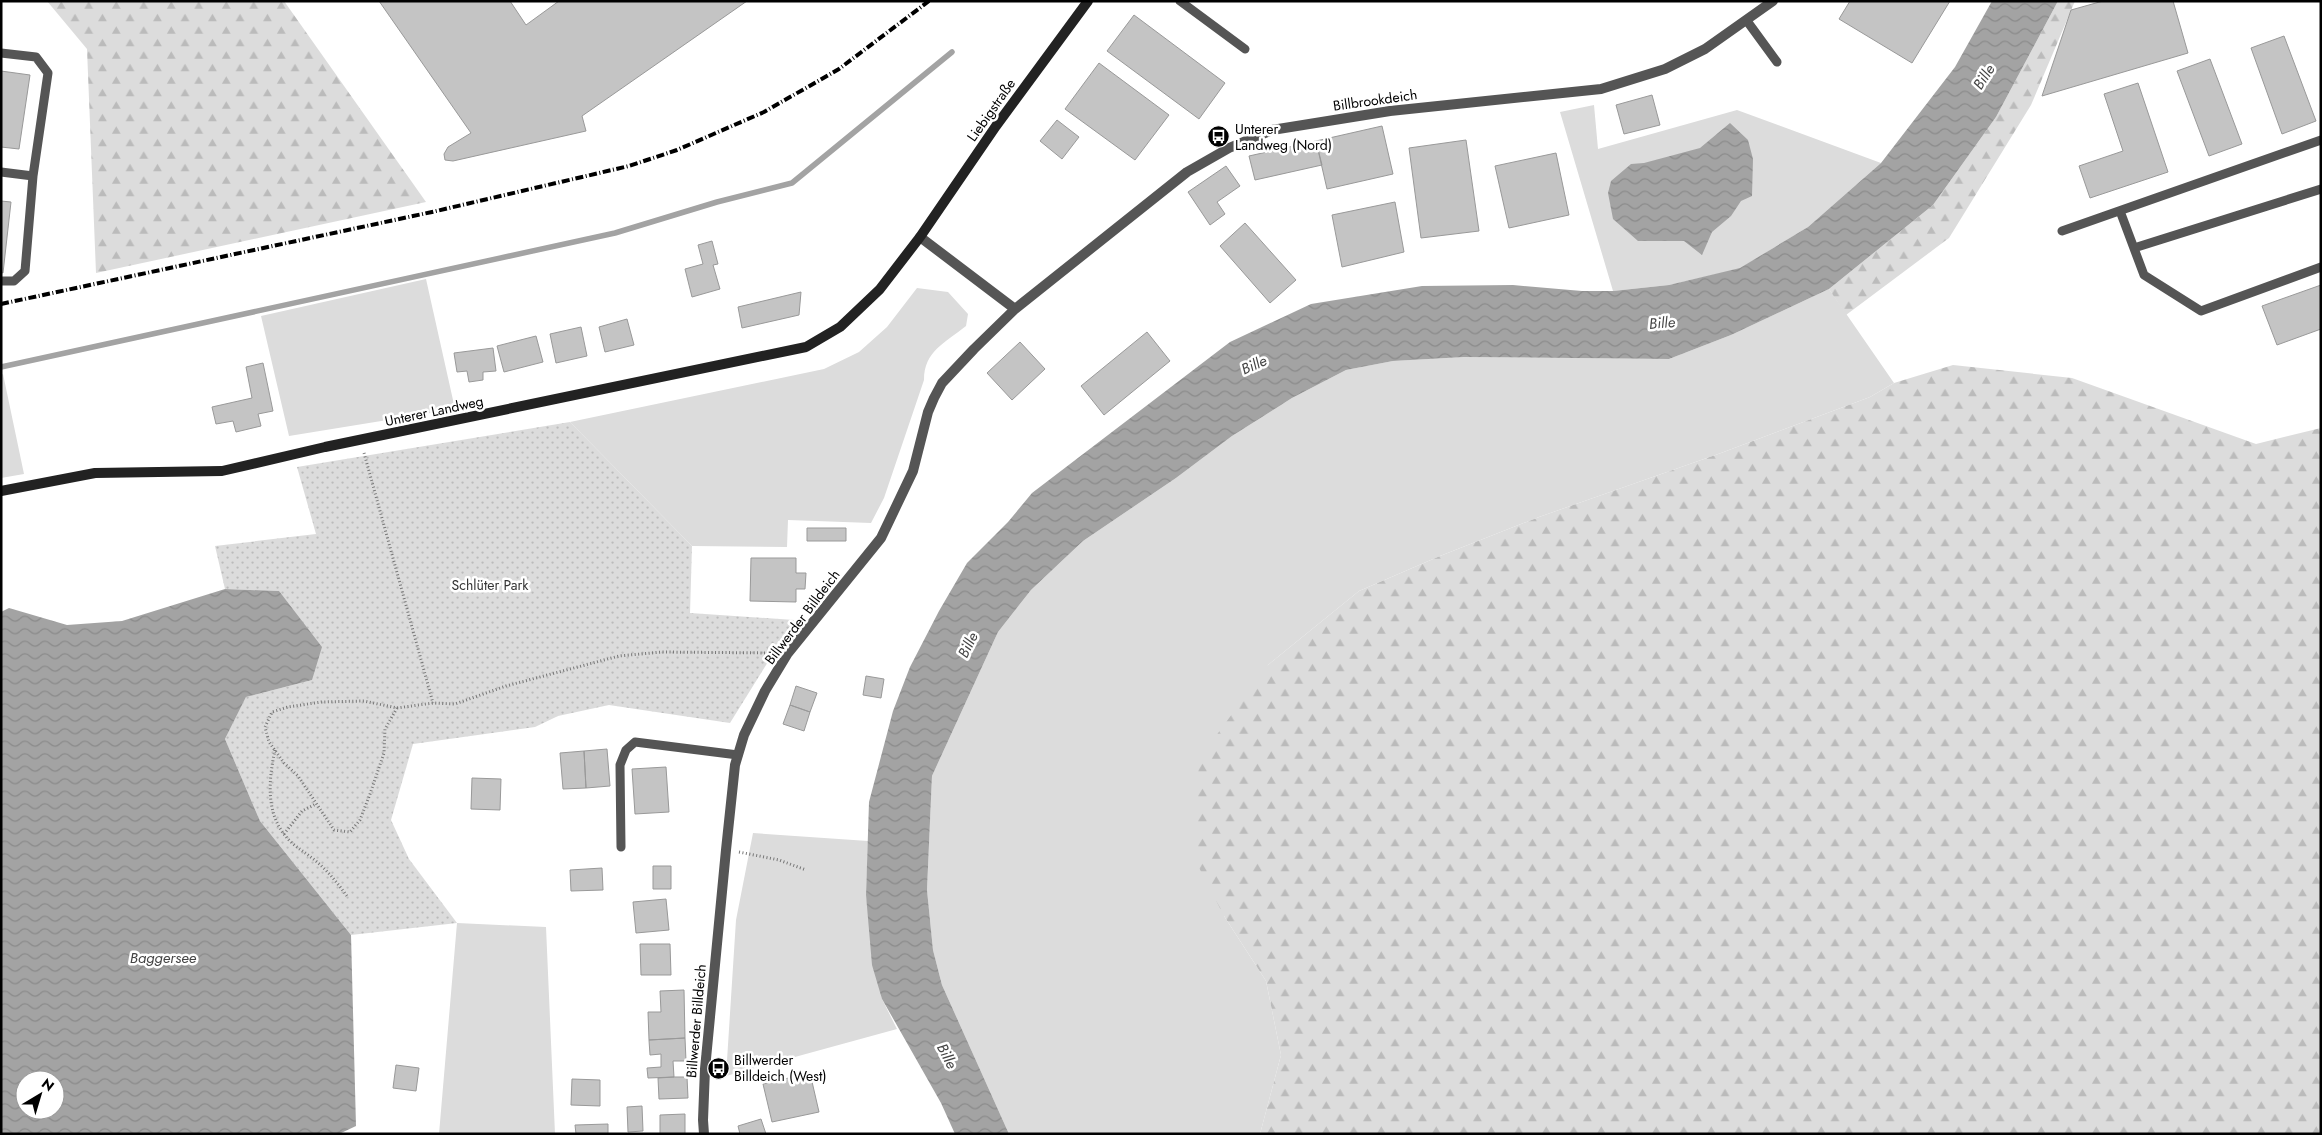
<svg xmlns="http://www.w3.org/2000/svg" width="2322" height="1135" viewBox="0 0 2322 1135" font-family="Jost,sans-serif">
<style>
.green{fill:#dcdcdc}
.forest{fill:url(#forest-firs)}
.park{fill:url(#park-dots)}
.water{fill:url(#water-waves);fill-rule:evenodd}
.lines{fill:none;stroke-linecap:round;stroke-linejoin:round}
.stream{stroke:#a3a3a3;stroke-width:5.5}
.building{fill:#c4c4c4;stroke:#999}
.path{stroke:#777;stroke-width:3;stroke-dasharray:1 2.5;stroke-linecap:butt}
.service{stroke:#555;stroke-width:9}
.tertiary{stroke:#555;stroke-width:10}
.secondary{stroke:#222;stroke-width:10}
.rail{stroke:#000;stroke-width:4;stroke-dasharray:8 2.5 1 2.5;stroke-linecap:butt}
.labels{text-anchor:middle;stroke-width:5;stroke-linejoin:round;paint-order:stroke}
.street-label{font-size:14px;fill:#000;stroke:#fff}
.poi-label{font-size:14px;fill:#000;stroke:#fff;text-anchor:start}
.park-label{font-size:14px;fill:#333;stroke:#fff}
.water-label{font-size:15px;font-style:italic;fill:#444;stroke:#fff}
</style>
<defs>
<pattern id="forest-firs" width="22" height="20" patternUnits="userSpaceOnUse" patternTransform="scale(1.25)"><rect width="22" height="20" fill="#dcdcdc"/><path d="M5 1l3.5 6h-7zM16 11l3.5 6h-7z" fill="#bbb"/></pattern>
<pattern id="park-dots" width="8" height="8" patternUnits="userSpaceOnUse" patternTransform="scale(1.25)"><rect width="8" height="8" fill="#dcdcdc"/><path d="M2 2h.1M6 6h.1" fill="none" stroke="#bbb" stroke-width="1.8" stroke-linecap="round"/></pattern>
<pattern id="water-waves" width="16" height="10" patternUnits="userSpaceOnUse" patternTransform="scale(1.25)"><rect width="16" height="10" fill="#a3a3a3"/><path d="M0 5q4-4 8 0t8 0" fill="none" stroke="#8b8b8b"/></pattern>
</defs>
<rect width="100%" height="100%" fill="#fff"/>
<path class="green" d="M1594 105 1598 149 1737 110 1881 163 1808 227 1739 269 1669 285 1613 291 1560 112Z
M426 279 455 409 289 436 261 316Z
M917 288 948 292 968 314 966 326C945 343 924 351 924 380L884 498 871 523 788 520 787 547 692 546 570 422 824 369 859 352 887 327Z
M1829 289 1894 383 1870 397 1721 453 1539 517 1440 556 1359 591 1268 665 1224 916 1266 981 1281 1055 1260 1134H1009L942 985 933 950 927 890 932 776 998 632 1031 590 1083 541 1176 478 1232 436 1292 398 1346 370 1393 361 1464 357 1669 359 1731 335Z
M3 374 24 474 1 478V375Z
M753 833 868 841 866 895 882 999 897 1029 726 1076 736 920Z
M457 923 546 927 555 1134H439Z"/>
<path class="forest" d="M47 1H284L426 202 96 273 87 49Z
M2058 1H2075L2031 105 1949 238 1846 315 1829 289 1933 205 1996 117Z
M1953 365 2072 378 2256 444 2321 428V1134H1260L1281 1055 1266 981 1224 916 1193 856 1199 759 1268 665 1359 591 1440 556 1539 517 1721 453 1870 397 1894 383Z"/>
<path class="park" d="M570 422 692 546 690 613 794 620 730 723 609 705 558 716 535 727 413 744 391 820 409 859 457 923 351 935 260 821 225 739 246 697 312 680 279 591 225 589 215 546 316 534 297 467Z"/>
<path class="water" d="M1992 1H2058L1996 117 1933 205 1829 289 1731 335 1669 359 1464 357 1393 361 1346 370 1292 398 1232 436 1176 478 1083 541 1031 590 998 632 932 776 927 890 933 950 942 985 1009 1134H955L941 1103 882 999 872 965 866 895 869 802 893 711 910 667 939 611 967 563 1008 522 1032 493 1230 342 1311 304 1422 286 1513 285 1582 291H1613L1669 285 1740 268 1808 227 1881 163 1955 67Z
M1730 123 1748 140 1753 159 1752 196 1741 201 1731 216 1712 232 1702 255 1684 241H1638L1613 219 1608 193 1611 181 1631 164 1644 163 1700 148Z
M225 589 279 591 322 647 312 680 246 697 225 739 260 821 351 935 356 1126 339 1134H1V612L9 608 67 625 122 621ZM25 1080H55V1110H25Z"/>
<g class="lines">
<path class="stream" d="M1 367 615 233 717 202 792 183 952 52"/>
</g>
<path class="building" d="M379 1H510L526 25 559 1H747L582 116 586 131 453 161 445 160 444 154 448 147 471 133Z
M1850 1H1950L1912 63 1839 19Z
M2103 1H2173L2188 53 2042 96 2071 10Z
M1134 15 1225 83 1199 119 1107 51Z
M2284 36 2316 121 2282 134 2251 48Z
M2210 59 2242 144 2209 156 2177 71Z
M1099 63 1169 115 1135 160 1065 109Z
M1 71 30 75 19 149 1 147Z
M2138 83 2168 172 2090 198 2079 166 2123 151 2104 94Z
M1652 95 1660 125 1624 134 1616 105Z
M1057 120 1079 137 1062 159 1040 141Z
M1382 126 1393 174 1327 189 1316 141Z
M1466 140 1479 231 1421 238 1409 148Z
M1316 141 1322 165 1255 180 1249 156Z
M1556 153 1569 215 1509 228 1495 166Z
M1226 166 1240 186 1217 202 1225 214 1210 225 1188 192Z
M1 201 11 202 3 273 1 272Z
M1395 202 1404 252 1342 267 1332 215Z
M1245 223 1296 280 1270 303 1220 246Z
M712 241 718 264 713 265 720 289 692 297 685 269 703 264 698 245Z
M2321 285V329L2277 345 2262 306Z
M801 292 799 315 742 328 738 307Z
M627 319 634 345 605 352 599 327Z
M581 327 587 356 556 363 550 334Z
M1147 332 1170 361 1104 415 1081 386Z
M536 336 543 362 504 372 497 346Z
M1020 342 1045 369 1012 400 987 373Z
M493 348 496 371 483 372V380L469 382 467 371 457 372 454 353Z
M263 363 273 411 258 414 261 426 236 432 233 421 216 424 212 407 252 398 246 367Z
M807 528H846V541H807Z
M751 558H796V573H806L805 589H796V602L750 601Z
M866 676 884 679 881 698 863 695Z
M796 686 817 693 810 712 790 705Z
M790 705 810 712 804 731 783 724Z
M607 749 610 786 586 788 584 751Z
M584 751 586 788 563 789 560 753Z
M666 767 669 812 635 814 632 769Z
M472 778 501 779 500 810 471 809Z
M653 866H671V889H653Z
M602 868 603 890 571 891 570 870Z
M666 899 669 930 636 933 633 902Z
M640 944H670L671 975H641Z
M684 990 685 1038 649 1040 648 1012H661L660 991Z
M685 1038 686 1061H673L674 1077 648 1078 647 1068 661 1067V1054L650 1055 649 1040Z
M396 1065 419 1068 416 1091 393 1088Z
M810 1073 819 1112 772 1122 763 1084Z
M674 1077H687L688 1098 659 1099 658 1078Z
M572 1079 600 1080V1106L571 1105Z
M642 1106 643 1131 628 1132 627 1107Z
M685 1114V1134H660V1115Z
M761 1119 766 1134H740L738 1126Z
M608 1124V1134H576L575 1125Z"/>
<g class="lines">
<path class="path" d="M364 453 433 703
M397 708 385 729 384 753 370 794 360 820 350 832 334 830 298 776 284 763 269 742 265 727 272 712 288 707 321 702 364 701 397 708 433 703 455 704 506 686 619 656 662 652 772 653
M275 750C268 783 265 818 292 843 300 850 309 855 317 862 328 871 338 884 347 896
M284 834 302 811 316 804
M739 852 779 860 806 870"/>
<path class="service" d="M1180 1 1245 49
M1747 21 1777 62
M1 53 36 57 48 73 33 176 25 271 14 281H1
M1 172 33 176
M2120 211 2144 275 2201 311 2321 267
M2062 231 2321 140
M2134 248 2321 189
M621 847 620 765 626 750 635 742 738 755"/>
<path class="tertiary" d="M920 237 1015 309
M704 1134 703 1120 705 1069 726 850 735 765 744 735 765 691 788 653 881 538 913 471 928 412 934 398 942 383 974 349 1015 309 1187 172 1229 148 1272 130 1390 111 1601 89 1665 69 1705 49 1773 1"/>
<path class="secondary" d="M1 491 95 473 222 471 325 447 806 347 840 327 880 289 920 237 996 126 1088 1"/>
<path class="rail" d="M1 304 432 212 629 166 677 150 764 112 839 69 929 1"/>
</g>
<defs>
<symbol id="bus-disc" viewBox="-11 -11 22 22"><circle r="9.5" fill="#000" stroke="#fff"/><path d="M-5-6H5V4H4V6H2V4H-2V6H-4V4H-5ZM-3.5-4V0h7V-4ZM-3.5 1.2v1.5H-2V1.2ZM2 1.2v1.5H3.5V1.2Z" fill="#fff"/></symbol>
</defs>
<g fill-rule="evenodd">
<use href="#bus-disc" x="1206" y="124" width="25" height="25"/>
<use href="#bus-disc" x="706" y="1056" width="25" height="25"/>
</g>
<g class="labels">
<g class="street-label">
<text transform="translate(1375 100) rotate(-8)" y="5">Billbrookdeich</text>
<text transform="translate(991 110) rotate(-55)" y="5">Liebigstraße</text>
<text transform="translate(434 411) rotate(-12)" y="5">Unterer Landweg</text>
<text transform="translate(802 617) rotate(-53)" y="5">Billwerder Billdeich</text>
<text transform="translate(696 1021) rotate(-85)" y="5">Billwerder Billdeich</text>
</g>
<g class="poi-label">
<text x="1235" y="134">Unterer<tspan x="1235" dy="16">Landweg (Nord)</tspan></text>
<text x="734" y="1065">Billwerder<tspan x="734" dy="16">Billdeich (West)</tspan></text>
</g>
<g class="park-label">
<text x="490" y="590">Schlüter Park</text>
</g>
<g class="water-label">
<text transform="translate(1984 77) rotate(-57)" y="5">Bille</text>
<text transform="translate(1662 323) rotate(-4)" y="5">Bille</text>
<text transform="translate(1254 365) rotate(-24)" y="5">Bille</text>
<text transform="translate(968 645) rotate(-64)" y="5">Bille</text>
<text x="163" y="963">Baggersee</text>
<text transform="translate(947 1056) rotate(63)" y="5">Bille</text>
</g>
</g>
<rect width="2322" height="1135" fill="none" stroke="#000000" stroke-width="5"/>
<g transform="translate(40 1095) rotate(38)"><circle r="24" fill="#ffffff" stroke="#999999"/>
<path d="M0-4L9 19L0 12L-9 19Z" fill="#000000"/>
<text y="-8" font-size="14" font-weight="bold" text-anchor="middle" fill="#000000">N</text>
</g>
</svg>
